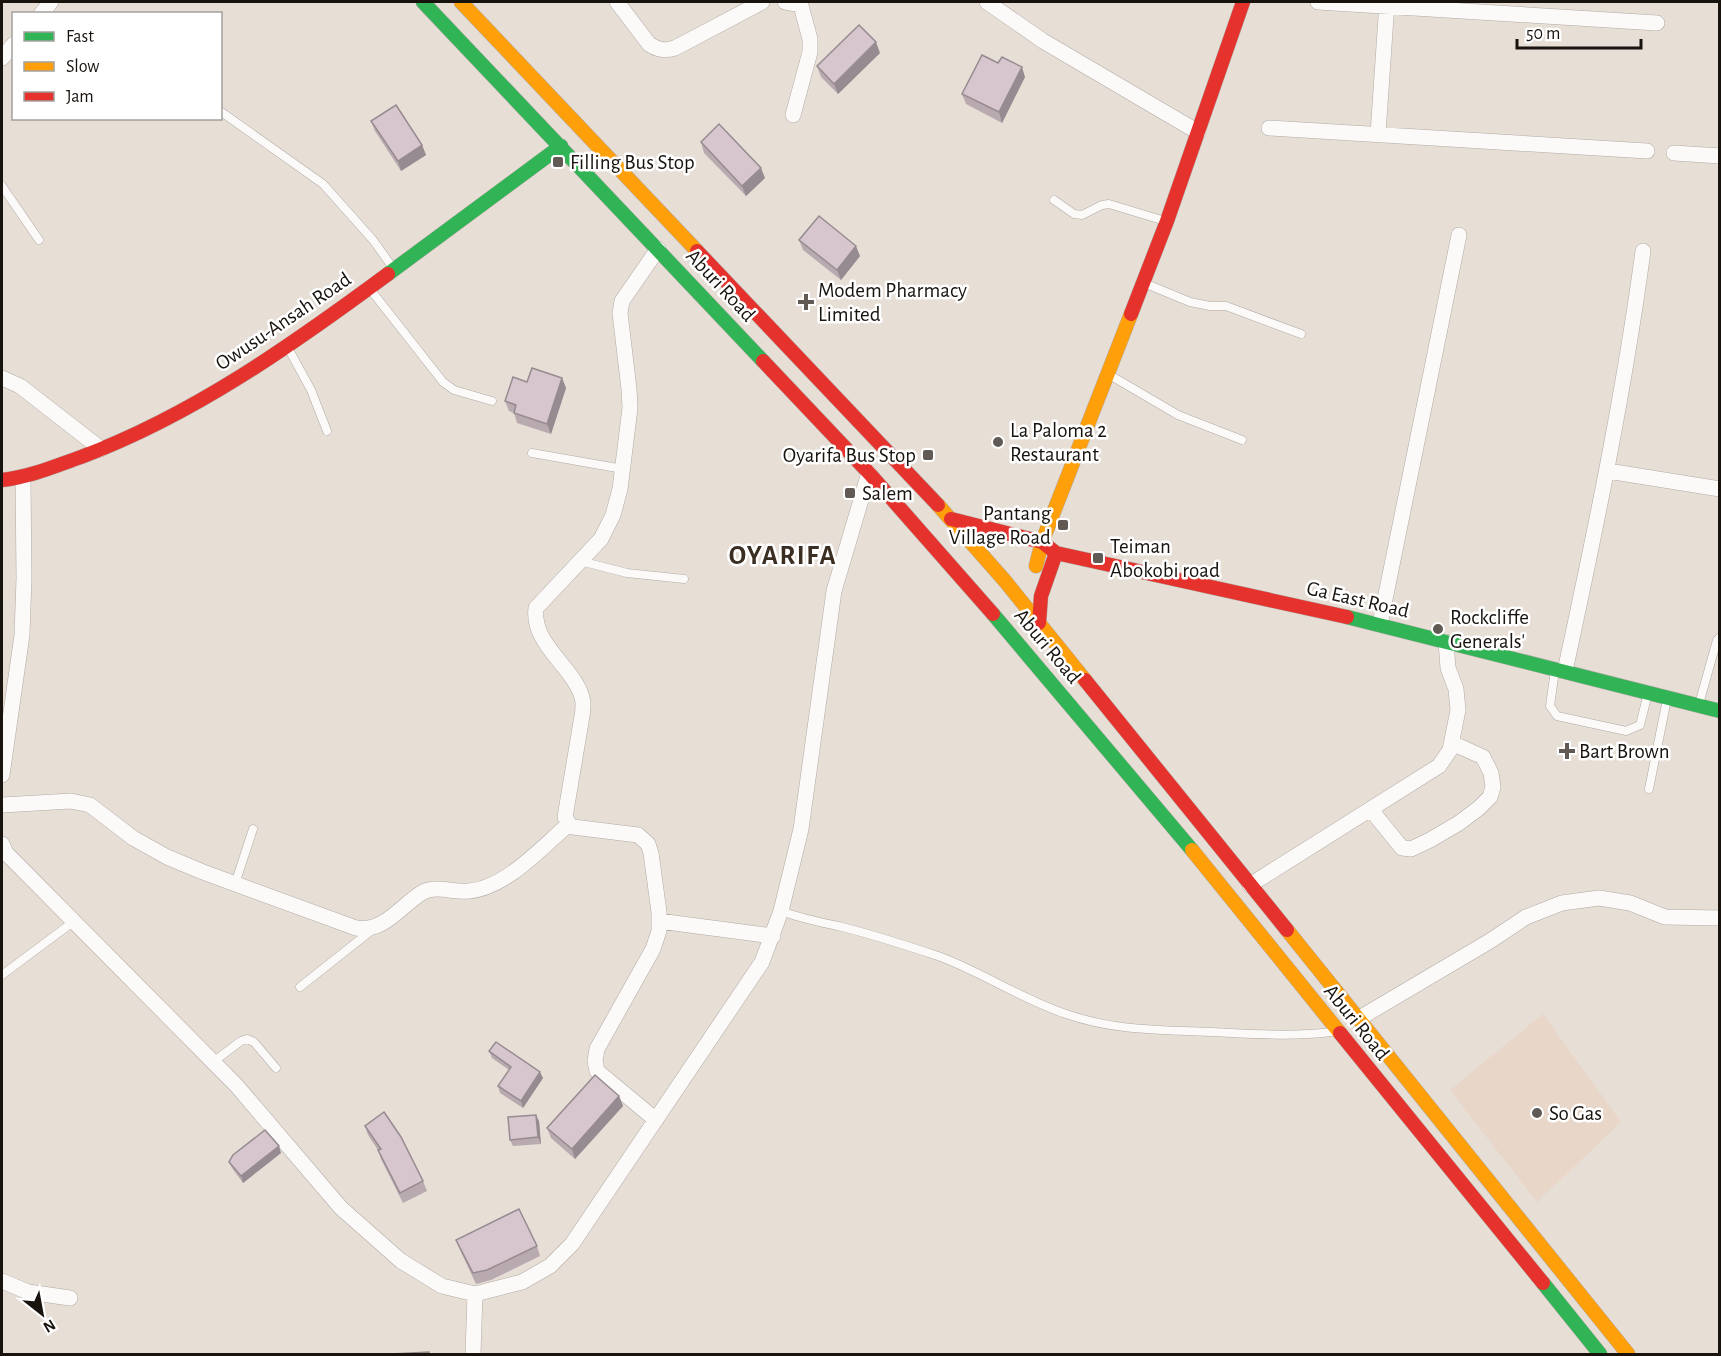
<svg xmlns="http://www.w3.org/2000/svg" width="1721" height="1356" viewBox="0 0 1721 1356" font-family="'Alegreya Sans',sans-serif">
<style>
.built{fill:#e8d6c8}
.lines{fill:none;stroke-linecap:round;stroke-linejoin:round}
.lane-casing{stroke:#b1aaa4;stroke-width:9}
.street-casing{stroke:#b1aaa4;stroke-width:16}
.fast-casing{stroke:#b1aaa4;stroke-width:15}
.slow-casing{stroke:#b1aaa4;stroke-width:15}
.jam-casing{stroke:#b1aaa4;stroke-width:15}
.lane{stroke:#fbfaf9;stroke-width:8}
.street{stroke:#fbfaf9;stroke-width:15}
.fast{stroke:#30b455;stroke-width:14}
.slow{stroke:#ff9f0a;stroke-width:14}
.jam{stroke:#e5322d;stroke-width:14}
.wall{fill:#b9aab0}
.shaded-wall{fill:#968b90}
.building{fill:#d7c6cd;stroke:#968b90;stroke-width:1.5}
.poi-dot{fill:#615a54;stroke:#fff;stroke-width:2}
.labels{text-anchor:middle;stroke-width:5;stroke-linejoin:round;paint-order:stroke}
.poi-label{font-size:21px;fill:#19130e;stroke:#fff;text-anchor:start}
.street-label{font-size:21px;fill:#19130e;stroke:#fff}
.district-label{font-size:27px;font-weight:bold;letter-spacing:1.5px;fill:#3a2d21;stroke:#fff}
</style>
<rect width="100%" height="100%" fill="#e7ded6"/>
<path class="built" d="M1543 1014 1621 1122 1537 1202 1450 1090Z"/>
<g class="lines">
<defs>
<path id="lane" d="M220 111 323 184 373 240 393 268
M2 186 39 240
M1054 200 1074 214 1082 215 1102 205 1109 204 1165 221
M1144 283 1190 302 1210 306H1226L1301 334
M370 289 443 382 454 390 492 401
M287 346 311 390 327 431
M1108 374 1178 415 1242 440
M532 453 623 469
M580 561 627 573 684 579
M1555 670 1550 706 1557 716 1626 731 1640 725 1648 693
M1699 704 1717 640 1720 637
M1649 789 1667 699
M235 884 253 829
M781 911C800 918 818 922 838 926 871 934 905 945 938 956 982 972 1021 999 1066 1014 1114 1031 1163 1030 1213 1032 1253 1034 1292 1037 1331 1032
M2 975 73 922
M300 987 372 930
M213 1062 241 1041 247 1039 254 1042 276 1068"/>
<path id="street" d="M617 2 649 44C658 50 665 51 675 48L762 2
M785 2 800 5
M987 2 1043 41 1198 132
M1318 2 1657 23
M41 14 51 2
M2 58 14 44
M793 115 810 52V39L800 2
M1269 128 1647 151
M1378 134 1387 2
M1674 153 1720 156
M2 378 20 386 101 449
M1608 471 1720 489
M1380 624 1459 235
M1565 671C1595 532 1624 393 1643 251
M2 775 22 635 24 578 23 478
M2 805 71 801 90 805 133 838 167 857 203 872 356 928C384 933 401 905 423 892 438 885 454 893 469 891 506 888 542 847 569 824
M1371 810 1402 848 1411 849 1430 840 1459 823 1479 808 1490 797 1493 787 1491 773 1483 757 1452 743
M2 844 6 853 236 1085 341 1208 401 1261 442 1286 475 1294 522 1282 550 1266 572 1244 762 962 781 911 801 829 834 591 869 473
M1250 885 1439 766 1450 750 1458 710 1456 689 1448 668 1446 642
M659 921 773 936
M1358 1019 1490 941 1526 917 1562 903 1599 898 1630 903 1665 917 1720 918
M656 1120 597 1071 595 1061 597 1049 653 949 659 931V912L651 853 648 844 638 835 573 827 569 824 565 817 582 716C583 712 583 707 583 702 578 669 531 646 536 608L601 539 613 515 620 489 630 408 629 389 620 313 622 301 658 249
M2 1281 28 1292 70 1298
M473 1354 475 1294"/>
<path id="fast" d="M423 2 763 361
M388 274 561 146
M993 614 1192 850
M1347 617 1720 711
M1543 1283 1600 1354"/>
<path id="slow" d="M461 2 697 251
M938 505 1005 581 1085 680
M1036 566 1042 542 1131 314
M1192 850 1340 1033
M1287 930 1628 1354"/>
<path id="jam" d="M697 251 938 505
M1131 314 1167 221 1243 2
M763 361 869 473 993 614
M2 480C30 477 55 466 81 457 193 415 292 345 388 274
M951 519 1042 542 1056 553 1347 617
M1039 623 1041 596 1056 553
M1085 680 1287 930
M1340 1033 1543 1283"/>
</defs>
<use href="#lane" class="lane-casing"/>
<use href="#street" class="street-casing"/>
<use href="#fast" class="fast-casing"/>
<use href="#slow" class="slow-casing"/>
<use href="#jam" class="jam-casing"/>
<use href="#lane" class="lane"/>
<use href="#street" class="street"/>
<use href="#fast" class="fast"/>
<use href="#slow" class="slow"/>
<use href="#jam" class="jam"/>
</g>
<path class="wall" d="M880 53 838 94 821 77 817 66Z
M998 63 1025 77 1002 123 966 104 962 94Z
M371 121 422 145 426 155 401 171 375 131Z
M701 142 765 178 746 196 704 153Z
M799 240 860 256 841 280 803 250Z
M562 378 566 388 551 434 517 423 514 413 509 411 505 401 527 382Z
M489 1051 543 1078 523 1108 500 1093 498 1086 509 1070 492 1058Z
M619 1096 623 1106 575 1159 551 1138 547 1128Z
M539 1121 541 1144 513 1146 510 1140Z
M365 1126 423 1181 427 1191 403 1203 381 1159 378 1150 368 1135Z
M281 1153 243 1183 232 1168 229 1162Z
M456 1240 537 1246 540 1256 491 1280 476 1284 460 1250Z"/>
<path class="shaded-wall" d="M876 42 880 53 838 94 834 84Z
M1022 67 1025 77 1002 123 999 112Z
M422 145 426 155 401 171 398 161Z
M761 168 765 178 746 196 742 186Z
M856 246 860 256 841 280 837 270Z
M562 378 566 388 551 434 547 424Z
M540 1072 543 1078 523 1108 521 1101Z
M619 1096 623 1106 575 1159 572 1149Z
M536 1115 539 1121 541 1144 538 1137Z
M279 1146 281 1153 243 1183 241 1176Z"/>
<path class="building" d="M859 25 876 42 834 84 817 66Z
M982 55 998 63 1002 57 1022 67 999 112 962 94Z
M396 105 422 145 398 161 371 121Z
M719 124 761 168 742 186 701 142Z
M819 216 856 246 837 270 799 240Z
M532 368 562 378 547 424 514 413 516 405 505 401 513 377 527 382Z
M496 1042 540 1072 521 1101 498 1086 511 1067 489 1051Z
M595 1075 619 1096 572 1149 547 1128Z
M384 1112 401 1137 423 1181 400 1193 378 1150 381 1149 365 1126Z
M536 1115 538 1137 510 1140 508 1117Z
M265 1130 279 1146 241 1176 229 1162 233 1155Z
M519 1209 537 1246 487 1270 473 1273 456 1240Z
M429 1352V1354H391Z"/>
<g class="poi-dot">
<rect x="552" y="156" width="12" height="12" rx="3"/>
<path d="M803 293h6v6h6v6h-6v6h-6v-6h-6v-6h6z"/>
<circle cx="998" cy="442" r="6"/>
<rect x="922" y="449" width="12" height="12" rx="3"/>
<rect x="844" y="487" width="12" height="12" rx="3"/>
<rect x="1057" y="519" width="12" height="12" rx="3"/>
<rect x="1092" y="552" width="12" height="12" rx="3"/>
<circle cx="1438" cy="629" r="6"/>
<path d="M1564 742h6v6h6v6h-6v6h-6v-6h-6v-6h6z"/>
<circle cx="1537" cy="1113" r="6"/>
</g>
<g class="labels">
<g class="poi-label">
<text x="570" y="169">Filling Bus Stop</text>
<text x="818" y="297">Modem Pharmacy<tspan x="818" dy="24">Limited</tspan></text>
<text x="1010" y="437">La Paloma 2<tspan x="1010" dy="24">Restaurant</tspan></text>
<text x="916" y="462" text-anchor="end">Oyarifa Bus Stop</text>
<text x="862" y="500">Salem</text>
<text x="1051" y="520" text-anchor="end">Pantang<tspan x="1051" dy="24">Village Road</tspan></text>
<text x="1110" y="553">Teiman<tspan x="1110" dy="24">Abokobi road</tspan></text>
<text x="1450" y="624">Rockcliffe<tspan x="1450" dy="24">Generals'</tspan></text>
<text x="1579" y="758">Bart Brown</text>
<text x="1549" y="1120">So Gas</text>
</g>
<g class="street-label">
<text transform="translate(721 285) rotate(47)" y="7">Aburi Road</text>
<text transform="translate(283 321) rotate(-34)" y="7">Owusu-Ansah Road</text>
<text transform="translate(1358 599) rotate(13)" y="7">Ga East Road</text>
<text transform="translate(1048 646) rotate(50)" y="7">Aburi Road</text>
<text transform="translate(1357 1022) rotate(51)" y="7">Aburi Road</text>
</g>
<g class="district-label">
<text x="783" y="564">OYARIFA</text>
</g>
</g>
<rect width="1721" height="1356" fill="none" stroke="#19130e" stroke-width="6"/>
<rect x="12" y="12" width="210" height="108" fill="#ffffff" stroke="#a3a19f" stroke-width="1.5"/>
<rect x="24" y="32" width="30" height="9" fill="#30b455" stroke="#a3a19f" stroke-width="1.5"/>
<text x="66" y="42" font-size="18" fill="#19130e">Fast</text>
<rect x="24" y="62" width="30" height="9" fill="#ff9f0a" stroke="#a3a19f" stroke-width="1.5"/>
<text x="66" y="72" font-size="18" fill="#19130e">Slow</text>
<rect x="24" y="92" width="30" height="9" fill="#e5322d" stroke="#a3a19f" stroke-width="1.5"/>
<text x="66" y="102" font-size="18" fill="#19130e">Jam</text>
<g transform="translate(42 1314) rotate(149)" stroke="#ffffff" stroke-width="4.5" paint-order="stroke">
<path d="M0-4.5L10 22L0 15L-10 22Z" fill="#19130e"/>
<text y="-9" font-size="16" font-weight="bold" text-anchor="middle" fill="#19130e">N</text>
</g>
<path d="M1517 39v9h124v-9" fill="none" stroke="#19130e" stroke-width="3"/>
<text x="1526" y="39" font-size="18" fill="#19130e" stroke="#ffffff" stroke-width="4.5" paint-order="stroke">50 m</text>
</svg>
